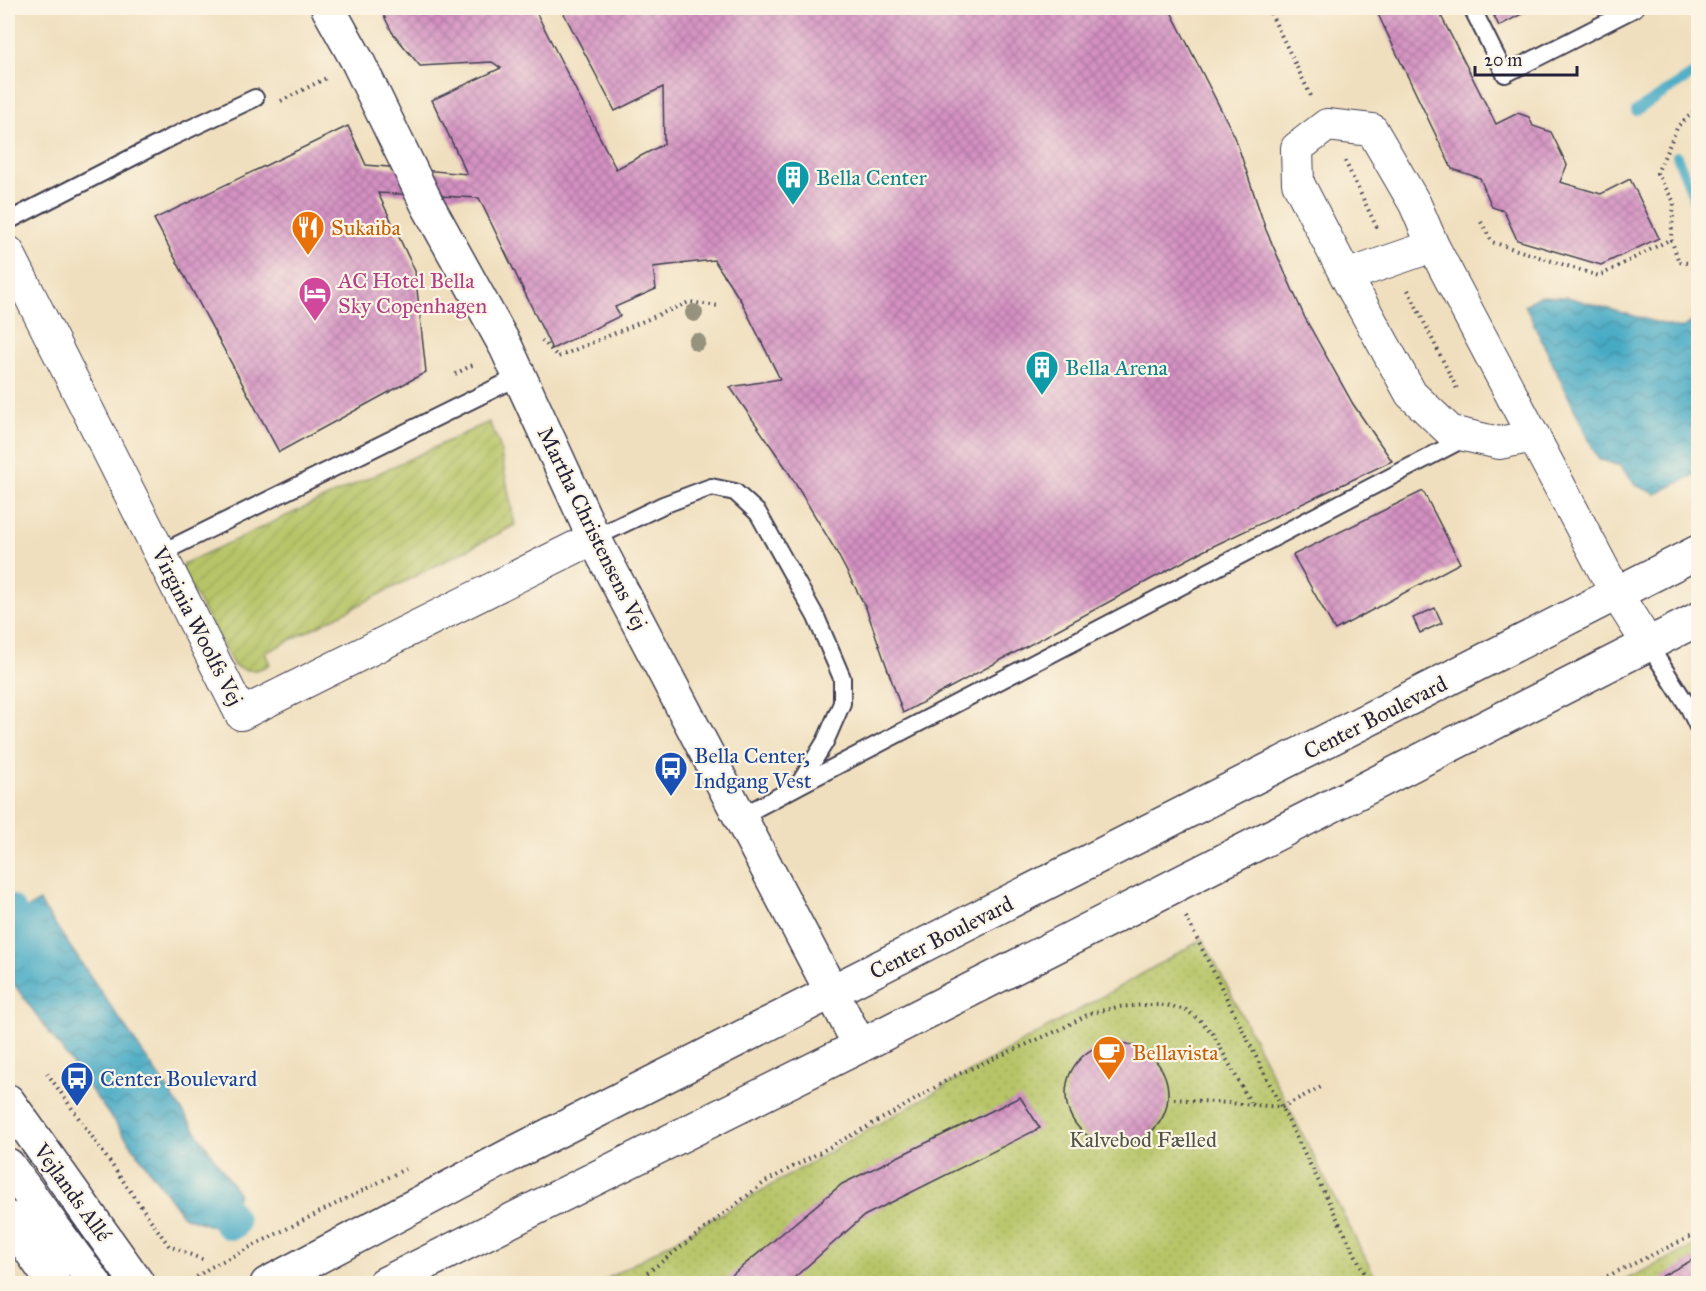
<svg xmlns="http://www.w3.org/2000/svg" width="1706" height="1291" viewBox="0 0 1706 1291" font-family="'IM FELL Great Primer',serif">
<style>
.grass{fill:url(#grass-dots);stroke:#6c7451;stroke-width:1.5}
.garden{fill:url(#garden-furrows);stroke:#6c7451;stroke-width:1.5}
.water{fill:url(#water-waves);stroke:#346680;stroke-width:1.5}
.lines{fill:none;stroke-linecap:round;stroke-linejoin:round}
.stream{stroke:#46aac5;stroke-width:10}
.canal{stroke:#46aac5;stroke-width:36}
.building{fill:url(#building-cross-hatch)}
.lane-casing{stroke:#413e4f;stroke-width:20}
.street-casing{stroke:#413e4f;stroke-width:34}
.secondary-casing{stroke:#413e4f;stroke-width:36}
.path{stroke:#413e4f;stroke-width:4;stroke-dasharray:1.5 4.5;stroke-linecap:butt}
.lane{stroke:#fff;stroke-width:16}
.street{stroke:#fff;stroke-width:32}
.secondary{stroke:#fff;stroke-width:33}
.tree{fill:#97927d}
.labels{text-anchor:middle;stroke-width:4.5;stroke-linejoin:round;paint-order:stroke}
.culture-label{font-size:22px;fill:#0d838f;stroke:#fcf5e5;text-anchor:start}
.food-label{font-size:22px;fill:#c56008;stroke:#fcf5e5;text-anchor:start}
.hotel-label{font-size:22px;fill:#b23c85;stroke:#fcf5e5;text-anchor:start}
.street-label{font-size:22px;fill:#22223b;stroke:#fcf5e5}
.transit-label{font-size:22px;fill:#164399;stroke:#fcf5e5;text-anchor:start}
.park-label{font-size:22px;fill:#4f5348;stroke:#fcf5e5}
</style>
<defs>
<pattern id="grass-dots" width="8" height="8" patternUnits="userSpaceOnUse" patternTransform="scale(1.5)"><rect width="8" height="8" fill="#b7c567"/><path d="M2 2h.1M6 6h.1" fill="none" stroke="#9da95a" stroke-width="1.8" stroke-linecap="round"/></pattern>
<pattern id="garden-furrows" width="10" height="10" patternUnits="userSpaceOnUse" patternTransform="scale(1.5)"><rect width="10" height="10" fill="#b7c567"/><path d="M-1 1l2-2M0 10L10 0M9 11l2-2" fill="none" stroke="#9da95a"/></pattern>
<pattern id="water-waves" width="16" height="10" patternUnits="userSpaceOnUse" patternTransform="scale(1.5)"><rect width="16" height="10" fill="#46aac5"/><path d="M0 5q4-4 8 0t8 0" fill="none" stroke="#3a8aa1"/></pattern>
<pattern id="building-cross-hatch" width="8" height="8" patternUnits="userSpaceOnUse" patternTransform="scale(1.5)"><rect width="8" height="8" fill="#d491c2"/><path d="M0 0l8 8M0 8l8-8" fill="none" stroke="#ac769f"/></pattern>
</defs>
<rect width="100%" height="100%" fill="#fcf5e5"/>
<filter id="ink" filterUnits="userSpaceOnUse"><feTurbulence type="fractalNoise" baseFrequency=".0167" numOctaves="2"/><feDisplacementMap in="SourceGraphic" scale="12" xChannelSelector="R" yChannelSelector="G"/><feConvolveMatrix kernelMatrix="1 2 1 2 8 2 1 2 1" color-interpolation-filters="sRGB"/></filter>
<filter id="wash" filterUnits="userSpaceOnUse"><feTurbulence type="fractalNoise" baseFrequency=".008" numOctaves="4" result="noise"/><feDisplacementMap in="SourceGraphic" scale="24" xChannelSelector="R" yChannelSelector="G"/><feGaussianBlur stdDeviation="1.35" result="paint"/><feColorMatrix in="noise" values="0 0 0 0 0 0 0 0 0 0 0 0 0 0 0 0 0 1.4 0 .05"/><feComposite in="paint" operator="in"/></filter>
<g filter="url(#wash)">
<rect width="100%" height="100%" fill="#f0dfbe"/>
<path class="grass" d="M1203 939 1378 1283 598 1284Z
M1698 1244V1283H1619Z"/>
<path class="garden" d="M489 422 499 443 515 525 265 653 270 664C257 672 248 672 234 666L182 571 183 564Z"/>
<path class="water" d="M1539 296 1567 297 1680 329 1696 320V314H1698V473L1656 494 1637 486 1620 466 1598 459 1525 305Z
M39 901 239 1194 217 1228 183 1216 8 976V922Z"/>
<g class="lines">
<path class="stream" d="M1636 111 1698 71
M1677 156 1698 209"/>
<path class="canal" d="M8 912 41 958
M198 1175 231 1222"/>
</g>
<g id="blocks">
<path class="building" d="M380 8H534L616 169 664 144 663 87 615 111 561 8H1169L1235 137 1266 230 1305 318 1353 404 1392 461 1205 550 903 713 866 608 836 551 786 468 730 387 780 379 741 301 714 260 653 267 656 289 615 307 620 316 552 349 479 198 378 193 415 271 426 372 279 452 154 219 348 126 366 165 467 174 432 100 501 68 492 62 420 66 392 32Z
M1375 8H1437L1496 124 1518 113 1529 117 1533 126 1551 132 1567 165 1560 182 1601 194 1630 179 1659 238 1601 265 1517 240 1504 211 1492 207 1480 178 1452 169Z
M1490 8H1533L1499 26Z
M1423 491 1460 563 1335 630 1293 555Z
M1435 608 1442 623 1420 633 1413 618Z
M1066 1094a51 51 0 1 1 102 0a51 51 0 1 1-102 0Z
M1020 1097 1040 1128 864 1216 787 1284H721L842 1184Z
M1698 1257V1284H1666L1662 1276Z"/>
</g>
</g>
<g filter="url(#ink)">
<use href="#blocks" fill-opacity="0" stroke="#413e4f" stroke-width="1.5"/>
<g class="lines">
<defs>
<path id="lane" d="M1472 8 1505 74 1635 8
M8 221 172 137 255 98
M594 538 663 505 711 487 735 492 758 513 816 617 842 678V703L825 742 798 786 740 817
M161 553 520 376
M1648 644 1689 708 1698 727
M798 786 1467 437"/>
<path id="street" d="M8 252 241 714 594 538
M1346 276 1433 246
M1534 436 1499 443 1451 432 1411 394 1346 276 1298 183 1297 148 1327 125 1372 130 1415 204 1433 246 1617 595 1648 644"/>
<path id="secondary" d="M328 8 358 62 427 204 506 347 594 538 860 1046
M8 1101 138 1284
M8 1165 95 1284
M8 1218 54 1284
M267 1284 516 1152 1698 552
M384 1284 860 1046 1698 619"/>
</defs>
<use href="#lane" class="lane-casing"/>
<use href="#street" class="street-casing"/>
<use href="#secondary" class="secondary-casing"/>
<path class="path" d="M1268 8 1311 96
M281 101 328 77
M1698 108 1678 126 1657 173 1674 202 1671 239 1679 262 1698 264
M1345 161 1378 230
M1481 222 1492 242 1599 276 1671 239
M1408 290 1457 389
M542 340 558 357 689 302 719 306
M455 374 476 363
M1186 917 1370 1284
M47 1073 169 1246 204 1260
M1174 1099 1282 1107 1323 1086
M187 1284 209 1268 405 1169
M633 1284 765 1182 898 1110 952 1077 1059 1030 1091 1013 1118 1007 1146 1005H1166L1186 1010 1200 1020 1213 1034 1251 1104
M1591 1284 1698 1233"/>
<use href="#lane" class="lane"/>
<use href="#street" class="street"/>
<use href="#secondary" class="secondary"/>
</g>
<g class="tree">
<circle cx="694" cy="313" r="9"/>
<circle cx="697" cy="342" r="9"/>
</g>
</g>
<defs>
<symbol id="building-pin" viewBox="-11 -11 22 30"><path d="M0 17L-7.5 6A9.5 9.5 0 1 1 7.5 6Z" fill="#0f9aa8" stroke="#fcf5e5"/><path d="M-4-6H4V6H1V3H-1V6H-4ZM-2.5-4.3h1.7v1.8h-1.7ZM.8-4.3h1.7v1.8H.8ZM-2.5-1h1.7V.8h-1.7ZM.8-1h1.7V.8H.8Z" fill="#fff"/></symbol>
<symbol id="restaurant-pin" viewBox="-11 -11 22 30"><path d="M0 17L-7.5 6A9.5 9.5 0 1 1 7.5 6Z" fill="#e8710a" stroke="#fcf5e5"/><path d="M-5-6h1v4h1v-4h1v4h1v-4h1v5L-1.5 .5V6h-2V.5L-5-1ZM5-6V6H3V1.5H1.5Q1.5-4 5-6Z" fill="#fff"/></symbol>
<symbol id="hotel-pin" viewBox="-11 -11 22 30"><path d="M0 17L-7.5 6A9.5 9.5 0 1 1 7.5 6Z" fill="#d1479c" stroke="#fcf5e5"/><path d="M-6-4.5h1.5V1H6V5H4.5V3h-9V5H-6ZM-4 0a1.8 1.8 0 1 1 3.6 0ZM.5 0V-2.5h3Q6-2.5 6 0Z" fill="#fff"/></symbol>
<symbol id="bus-pin" viewBox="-11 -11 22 30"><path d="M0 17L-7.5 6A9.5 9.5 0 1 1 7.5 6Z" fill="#1a4fb4" stroke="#fcf5e5"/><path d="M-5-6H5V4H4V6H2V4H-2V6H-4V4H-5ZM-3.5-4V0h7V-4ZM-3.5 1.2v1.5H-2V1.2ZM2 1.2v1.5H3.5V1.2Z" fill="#fff"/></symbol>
<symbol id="cafe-pin" viewBox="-11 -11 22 30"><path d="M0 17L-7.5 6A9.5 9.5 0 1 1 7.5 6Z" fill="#e8710a" stroke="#fcf5e5"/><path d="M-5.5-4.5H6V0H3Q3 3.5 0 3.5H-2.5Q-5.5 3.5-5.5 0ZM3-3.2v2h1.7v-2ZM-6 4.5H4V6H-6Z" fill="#fff"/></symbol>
</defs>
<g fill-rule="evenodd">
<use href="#building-pin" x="774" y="158" width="38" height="52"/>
<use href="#restaurant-pin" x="289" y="208" width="38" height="52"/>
<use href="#hotel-pin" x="296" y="274" width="38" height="52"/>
<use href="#building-pin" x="1023" y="348" width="38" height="52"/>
<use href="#bus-pin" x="652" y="749" width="38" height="52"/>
<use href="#cafe-pin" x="1090" y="1033" width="38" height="52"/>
<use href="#bus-pin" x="58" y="1059" width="38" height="52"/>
</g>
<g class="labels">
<g class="culture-label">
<text x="816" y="185">Bella Center</text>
<text x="1065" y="375">Bella Arena</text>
</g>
<g class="food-label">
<text x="331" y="235">Sukaiba</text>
<text x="1132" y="1060">Bellavista</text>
</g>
<g class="hotel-label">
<text x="338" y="288">AC Hotel Bella<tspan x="338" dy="25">Sky Copenhagen</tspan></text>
</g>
<g class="street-label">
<text transform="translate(593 528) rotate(64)" y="8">Martha Christensens Vej</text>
<text transform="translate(198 626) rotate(63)" y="8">Virginia Woolfs Vej</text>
<text transform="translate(1375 717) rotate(-27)" y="8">Center Boulevard</text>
<text transform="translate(941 937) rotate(-27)" y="8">Center Boulevard</text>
<text transform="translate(73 1192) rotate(54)" y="8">Vejlands Allé</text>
</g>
<g class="transit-label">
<text x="694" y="763">Bella Center,<tspan x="694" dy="25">Indgang Vest</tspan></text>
<text x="100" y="1086">Center Boulevard</text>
</g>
<g class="park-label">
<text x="1143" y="1147">Kalvebod Fælled</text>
</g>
</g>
<rect width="1706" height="1291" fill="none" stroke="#fcf5e5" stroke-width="30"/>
<path d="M1475 66v9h102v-9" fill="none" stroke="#22223b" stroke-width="3"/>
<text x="1484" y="66" font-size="18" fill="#22223b" stroke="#fcf5e5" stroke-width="4.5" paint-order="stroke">20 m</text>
</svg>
